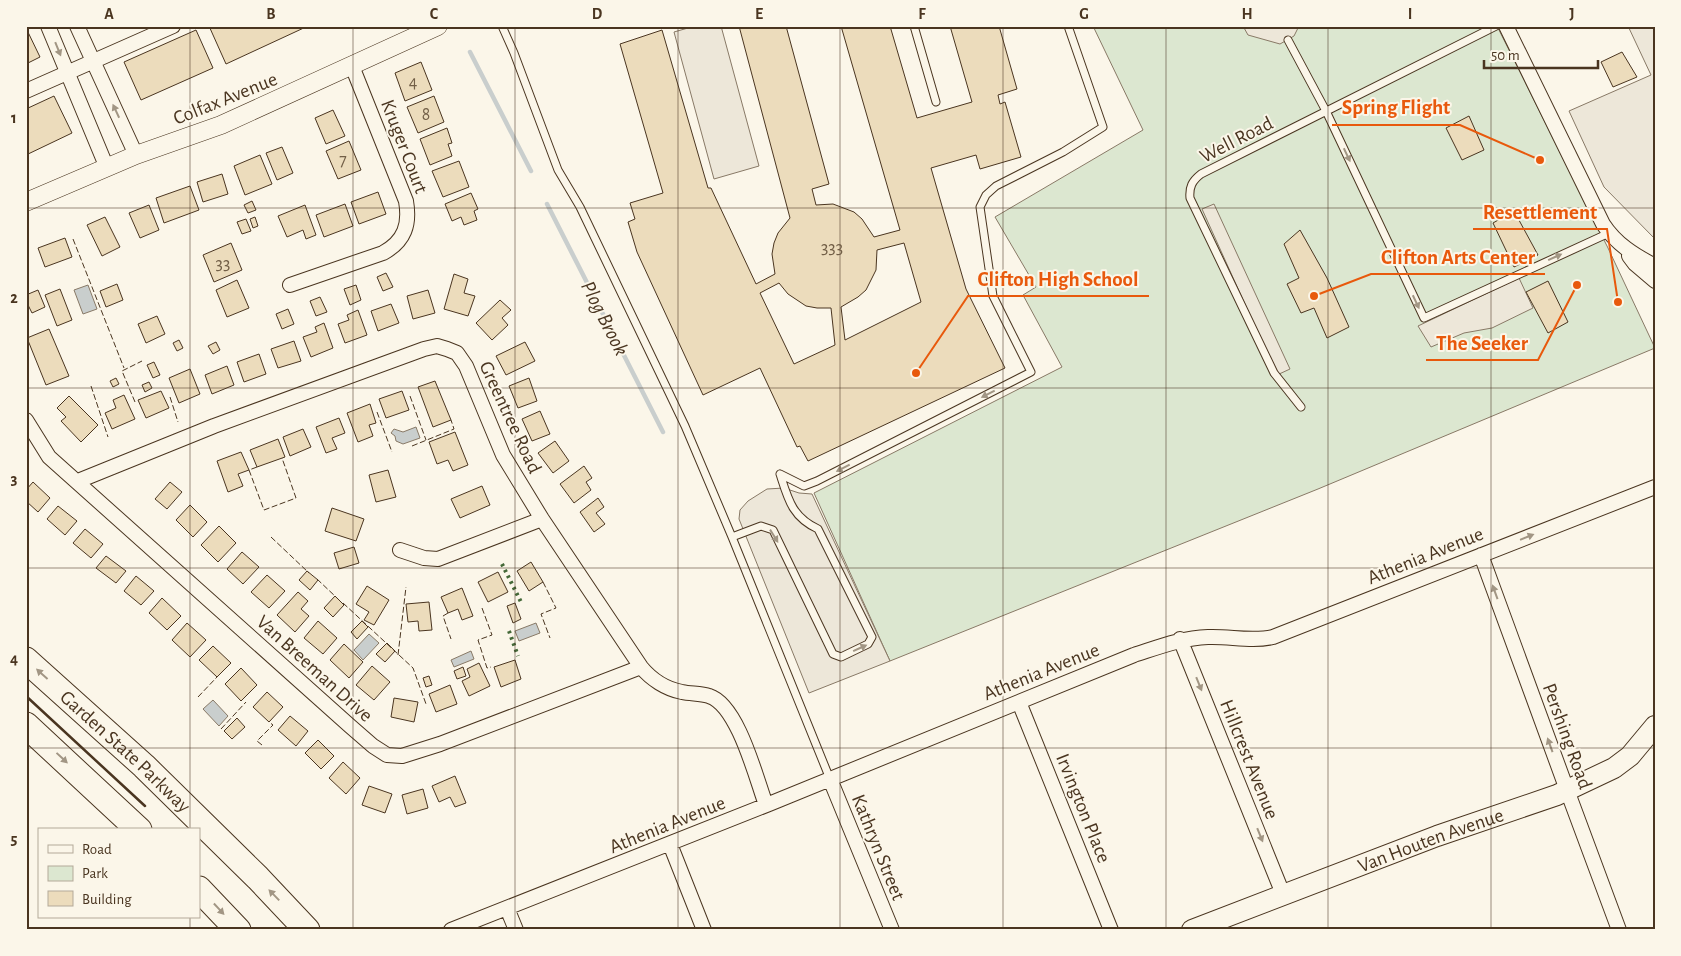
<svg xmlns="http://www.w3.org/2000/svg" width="1681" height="956" viewBox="0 0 1681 956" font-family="'Alegreya Sans',sans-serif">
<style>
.green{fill:#dce7d0;stroke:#887966}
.parking{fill:#ede7d9;stroke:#887966}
.water{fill:#c9cecd;stroke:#887966}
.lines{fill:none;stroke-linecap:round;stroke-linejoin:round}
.stream{stroke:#c9cecd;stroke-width:4.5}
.building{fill:#ecdcbc;stroke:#4a3520;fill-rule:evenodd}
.service-casing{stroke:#4a3520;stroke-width:9}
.minor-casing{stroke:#4a3520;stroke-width:16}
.tertiary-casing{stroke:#4a3520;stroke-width:19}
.secondary-casing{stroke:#4a3520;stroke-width:22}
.motorway-casing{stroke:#4a3520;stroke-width:27}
.service{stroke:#fbf6e9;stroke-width:7}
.minor{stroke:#fbf6e9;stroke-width:14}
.tertiary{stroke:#fbf6e9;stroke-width:18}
.secondary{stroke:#fbf6e9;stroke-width:20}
.motorway{stroke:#fbf6e9;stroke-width:25}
.hedge{stroke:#436837;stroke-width:4;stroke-dasharray:2.5 4;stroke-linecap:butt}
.fence{stroke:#4a3520;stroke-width:1;stroke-dasharray:6 2.5;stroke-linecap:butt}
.wall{stroke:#4a3520;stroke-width:2.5}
.oneway{fill:#a29684}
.grid{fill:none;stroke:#4a3520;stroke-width:1;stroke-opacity:0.55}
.labels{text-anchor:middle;stroke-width:4;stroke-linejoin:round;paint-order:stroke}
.number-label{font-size:18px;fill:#725f47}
.street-label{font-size:20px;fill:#4a3520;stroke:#fbf6e9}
.water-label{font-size:21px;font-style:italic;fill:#4a3520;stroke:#fbf6e9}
.leader{fill:none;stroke:#e8590c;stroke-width:2}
.callout-dot{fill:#e8590c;stroke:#fbf6e9;stroke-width:2}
.callout-label{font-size:21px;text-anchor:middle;font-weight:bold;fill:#e8590c;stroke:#fbf6e9;stroke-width:4;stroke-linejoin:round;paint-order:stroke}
.neatline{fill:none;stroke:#4a3520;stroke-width:2}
.grid-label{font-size:16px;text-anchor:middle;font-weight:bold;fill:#4a3520}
</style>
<rect width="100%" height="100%" fill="#fbf6e9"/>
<path class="green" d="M1093 26H1497L1608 248 1655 348 1318 489 890 661 814 493 1062 367 1023 295 1036 287 995 217 1143 130Z"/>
<path class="parking" d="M695 26H721L759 166 714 179 674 32Z
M1243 26H1299L1294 36 1280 44 1248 35Z
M1628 26H1655V239L1604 187 1569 111 1651 75Z
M1214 204 1290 369 1277 375 1202 209Z
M1519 278 1533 308 1492 328 1464 333 1431 347 1418 326Z
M784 488 799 493 812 494 890 661 809 693 739 519 740 510 748 501 767 489Z"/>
<path class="water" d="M88 285 97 309 83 314 74 290Z
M416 427 420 438 403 444 396 441 395 436 391 433 394 429 403 432Z
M536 623 540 633 519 641 515 631Z
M369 634 379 643 363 660 354 650Z
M471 651 474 659 454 667 451 660Z
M213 700 228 716 219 726 203 709Z"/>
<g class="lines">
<path class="stream" d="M470 52 531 171
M547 204 663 432"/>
</g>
<path class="building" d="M209 26H308L226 64Z
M739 26H786L829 184 812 189 816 205 833 204 854 212 862 219 874 237 900 230 841 26H890L917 118 972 102 950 26H999L1017 89 998 95 1000 104 1005 102 1021 157 980 169 976 155 931 168 966 289 1005 368 808 461 800 446 797 447 760 368 703 395 637 252 628 222 635 219 630 203 663 193 620 44 662 30 708 188H711L756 284 775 274 772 254 774 243 778 233 790 218ZM904 243 921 302 845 340 841 307 858 297 866 290 876 270 877 250ZM779 283 788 294 806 306 817 308H831L835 345 794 364 760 293Z
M26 28 40 57 26 64Z
M196 30 213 68 141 100 124 62Z
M1622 52 1637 77 1613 87 1601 62Z
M421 62 432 90 405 101 395 73Z
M54 96 72 133 26 155V109Z
M434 96 444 122 418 133 407 107Z
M333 110 345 136 326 144 315 118Z
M1469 116 1484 150 1462 160 1446 128Z
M447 128 452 143 448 144 452 156 430 165 420 139Z
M349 141 361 170 338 179 326 151Z
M282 147 293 173 277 180 266 153Z
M260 155 272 184 245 195 234 166Z
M459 161 469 187 443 197 432 171Z
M222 174 228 194 203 202 197 182Z
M190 186 199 210 164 223 156 198Z
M378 192 386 214 359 224 351 202Z
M471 193 478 209 474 211 477 220 464 225 461 217 452 221 445 204Z
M252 201 256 210 248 213 244 205Z
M345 204 353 226 324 237 316 215Z
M149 205 159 230 140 238 129 213Z
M305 205 316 235 306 239 303 230 287 237 278 216Z
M1514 211 1538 255 1514 267 1493 223Z
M105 217 120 247 102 256 87 225Z
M255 217 258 226 253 228 250 219Z
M246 219 251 231 242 234 237 222Z
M1300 230 1327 278 1349 327 1327 338 1314 308 1301 313 1287 284 1299 278 1284 244Z
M65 238 72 257 45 267 38 248Z
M231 243 242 270 214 282 203 255Z
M386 273 393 287 383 291 377 277Z
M454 274 468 279 464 293 475 296 468 316 444 309Z
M237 280 249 308 227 317 216 290Z
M1548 281 1568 322 1548 333 1526 292Z
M117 284 123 300 106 307 100 291Z
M356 285 361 300 350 305 344 289Z
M60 289 72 320 57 326 45 295Z
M38 290 45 307 32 313 26 301V295Z
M428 290 435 313 413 319 407 296Z
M320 297 327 312 316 316 310 301Z
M500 300 511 310 502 318 508 325 492 340 476 323Z
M391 304 399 323 378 331 371 311Z
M288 309 294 324 282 329 276 314Z
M358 310 367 335 345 343 338 324 349 320 347 315Z
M157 316 165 334 146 343 138 324Z
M324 323 333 348 311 357 303 337 317 332 315 327Z
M49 329 69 376 46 385 27 338Z
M179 340 183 348 177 351 173 343Z
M294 341 301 361 278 368 271 349Z
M216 342 220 350 213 354 208 346Z
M525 342 535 361 506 375 496 356Z
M259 354 266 374 244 382 237 362Z
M154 362 160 375 153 378 147 365Z
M227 366 234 385 212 394 205 375Z
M190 369 200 394 179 403 169 378Z
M116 378 119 384 113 387 110 381Z
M529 378 537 401 518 408 509 386Z
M435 381 451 420 433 427 418 387Z
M149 382 152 388 145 392 142 385Z
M161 391 169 408 146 418 138 400Z
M402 391 409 410 386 418 379 399Z
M124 395 135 419 112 429 105 413 116 408 113 400Z
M69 396 98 425 81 442 61 421 66 417 57 408Z
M370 404 376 423 369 425 373 436 358 442 347 413Z
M540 411 550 434 532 441 522 419Z
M339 418 345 433 332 438 337 449 326 453 316 427Z
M303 429 311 447 290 456 283 437Z
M455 432 468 465 453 471 448 460 437 464 429 442Z
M278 439 285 457 257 467 250 450Z
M555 441 569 461 553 473 538 453Z
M241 452 249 470 238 474 243 486 228 492 217 461Z
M584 466 592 478 586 482 591 490 574 503 560 484Z
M388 470 396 497 376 502 369 475Z
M33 482 50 498 38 512 26 501V490Z
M170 482 182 492 167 509 155 499Z
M482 486 490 505 460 518 451 499Z
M598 498 604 507 596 513 605 524 594 532 580 512Z
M190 505 207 522 193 537 176 520Z
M58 506 77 521 65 535 47 519Z
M332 508 364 519 356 541 325 531Z
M219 526 236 543 218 562 201 545Z
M85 529 103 544 91 558 73 543Z
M354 547 359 563 339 569 334 553Z
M242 552 259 567 243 584 227 569Z
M106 556 126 571 116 583 96 568Z
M531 562 543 582 529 591 517 571Z
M307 571 318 580 310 590 299 580Z
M498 572 508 592 488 602 478 582Z
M267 575 285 591 269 608 251 592Z
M136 576 154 591 141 605 124 591Z
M367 586 389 600 374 625 364 620 369 612 356 604Z
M462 588 473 616 462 620 458 609 448 613 441 597Z
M298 592 308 601 301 609 309 616 295 632 277 615Z
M335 596 344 605 333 617 324 608Z
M162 598 181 616 167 630 149 613Z
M429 602 432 630 419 631 418 621 408 622 406 604Z
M515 603 521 619 513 623 507 606Z
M318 621 337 638 323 654 304 638Z
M362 621 368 627 357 639 351 632Z
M187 623 206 640 190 657 172 640Z
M387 643 395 651 385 662 376 654Z
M344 644 363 662 349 678 330 660Z
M213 646 231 663 217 677 199 660Z
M515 660 521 679 501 687 494 667Z
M479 663 490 686 469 696 462 681 470 677 467 669Z
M372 666 390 682 374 700 356 685Z
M463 667 466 676 457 679 454 671Z
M241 668 257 685 241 701 225 684Z
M429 676 432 685 426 687 423 678Z
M450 685 457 704 436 712 429 694Z
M267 692 283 707 269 722 253 707Z
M394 698 418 702 414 722 391 717Z
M290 716 308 731 296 746 278 730Z
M237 718 245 727 232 739 224 731Z
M318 740 334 756 321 769 305 753Z
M343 762 360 778 346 794 329 778Z
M455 776 466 803 455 807 450 797 439 802 432 786Z
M369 786 392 794 385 813 362 805Z
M423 789 428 808 407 814 402 795Z"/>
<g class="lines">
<defs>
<path id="service" d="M502 26 514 53 558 170 580 207 685 426 732 537 830 779
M914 26 936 102
M1288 40 1326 111 1424 318 1609 233
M1301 407 1274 373 1190 198C1189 187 1192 181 1201 174L1496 26
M780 474 804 486 817 481 1031 372 993 296 980 207 986 195 996 186 1063 152 1103 127 1068 26
M732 537 761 526 773 530 833 654 841 657 868 644 872 637 818 529C792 517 788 499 780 474"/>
<path id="minor" d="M48 26 107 168
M77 26 136 155
M1506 26 1603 224C1616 244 1634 255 1655 266
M26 91 173 26
M1629 256 1635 264 1655 281
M290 285 383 253C405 241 410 224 406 201L352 66
M26 420 49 457 350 726 373 746 387 755 402 756 440 744 641 667
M78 481 214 426 424 349 437 346 447 349 457 353 466 366 503 455 542 519 641 667C651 679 666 689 682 692 691 694 701 693 709 696 738 705 756 778 766 805
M400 550 424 558 438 559 542 519
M1481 555 1567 790 1619 930
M1180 639 1283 894
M1019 702 1111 930
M830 779 892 930
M670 844 704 930
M507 908 516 930
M451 930 769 804 1134 655C1159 647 1182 638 1208 637 1230 636 1251 642 1273 637L1655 487"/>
<path id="tertiary" d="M26 202 136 155 221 125 438 26"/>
<g id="secondary">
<path id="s1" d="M1192 930 1437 836 1557 795 1614 768 1630 756 1655 726"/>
</g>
<g id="motorway">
<path id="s2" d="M26 660 144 766 258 878 307 930"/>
<path d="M26 725 139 830"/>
<path d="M199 889 238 930"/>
</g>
</defs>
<use href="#service" class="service-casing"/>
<use href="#minor" class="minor-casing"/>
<use href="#tertiary" class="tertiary-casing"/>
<use href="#secondary" class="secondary-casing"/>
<use href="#motorway" class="motorway-casing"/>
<use href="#service" class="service"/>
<use href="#minor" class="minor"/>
<use href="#tertiary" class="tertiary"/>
<use href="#secondary" class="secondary"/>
<use href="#motorway" class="motorway"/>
<path class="hedge" d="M502 564 522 604
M509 631 518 656"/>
<path class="fence" d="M73 239 124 368
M91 386 108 437
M410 396 426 440
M170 397 178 422
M135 402 122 371 142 361
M377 412 392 452
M412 446 454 429 451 420
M257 467 249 470 264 510 296 498 282 458
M271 537 309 573
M317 579 337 598
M543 582 556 608 541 614 550 638
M343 603 413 668 426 704
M482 608 492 635 478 640 487 668 491 667
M448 613 443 616 451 639
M398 655 406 587
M198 697 217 677
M221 729 246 702
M262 745 257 741 273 725 269 722"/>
<path class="wall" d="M26 696 145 806"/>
</g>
<defs><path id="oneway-solid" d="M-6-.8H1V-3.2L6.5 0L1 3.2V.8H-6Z" transform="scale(1.25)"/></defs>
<g class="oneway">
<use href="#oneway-solid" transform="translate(58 49) rotate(68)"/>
<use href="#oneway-solid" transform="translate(116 111) rotate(-115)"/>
<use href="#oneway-solid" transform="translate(1347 155) rotate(65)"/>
<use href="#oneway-solid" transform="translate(1555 257) rotate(-24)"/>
<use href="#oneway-solid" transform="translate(1416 302) rotate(65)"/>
<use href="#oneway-solid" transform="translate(988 394) rotate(153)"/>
<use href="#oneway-solid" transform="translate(843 468) rotate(153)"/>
<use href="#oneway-solid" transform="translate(774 536) rotate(58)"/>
<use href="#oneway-solid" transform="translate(1527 537) rotate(-22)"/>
<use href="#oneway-solid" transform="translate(1495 592) rotate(-110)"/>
<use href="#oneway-solid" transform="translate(860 648) rotate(-24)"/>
<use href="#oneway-solid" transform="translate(42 674) rotate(-138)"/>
<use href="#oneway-solid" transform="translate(1199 684) rotate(68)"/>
<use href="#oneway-solid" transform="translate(1550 745) rotate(-110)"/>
<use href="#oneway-solid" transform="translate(62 758) rotate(43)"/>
<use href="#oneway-solid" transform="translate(1260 835) rotate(68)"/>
<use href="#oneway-solid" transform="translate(274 895) rotate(-134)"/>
<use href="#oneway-solid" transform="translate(219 909) rotate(47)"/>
</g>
<path class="grid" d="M190 26V830M353 26V930M515 26V930M678 26V930M840 26V930M1003 26V930M1166 26V930M1328 26V930M1491 26V930M26 208H1655M26 388H1655M26 568H1655M26 748H1655M190 917V930"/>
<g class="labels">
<g class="number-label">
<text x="413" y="88">4</text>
<text x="426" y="120">8</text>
<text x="343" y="166">7</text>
<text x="832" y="253">333</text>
<text x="223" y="269">33</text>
</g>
<g class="street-label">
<text transform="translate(225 98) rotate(-22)" y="7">Colfax Avenue</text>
<text transform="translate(1236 139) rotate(-27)" y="7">Well Road</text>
<text transform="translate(405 146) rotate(69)" y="7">Kruger Court</text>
<text transform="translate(511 417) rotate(65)" y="7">Greentree Road</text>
<text transform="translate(1425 555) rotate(-22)" y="7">Athenia Avenue</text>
<text transform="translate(315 668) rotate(42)" y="7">Van Breeman Drive</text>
<text transform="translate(1041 671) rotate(-22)" y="7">Athenia Avenue</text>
<text transform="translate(1568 736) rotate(70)" y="7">Pershing Road</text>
<text dy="7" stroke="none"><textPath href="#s2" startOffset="135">Garden State Parkway</textPath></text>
<text transform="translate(1250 759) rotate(68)" y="7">Hillcrest Avenue</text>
<text transform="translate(1084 808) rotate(68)" y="7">Irvington Place</text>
<text transform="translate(667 824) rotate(-22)" y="7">Athenia Avenue</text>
<text dy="7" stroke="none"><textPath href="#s1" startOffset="255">Van Houten Avenue</textPath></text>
<text transform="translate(879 847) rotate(68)" y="7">Kathryn Street</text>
</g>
<g class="water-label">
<text transform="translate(605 318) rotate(63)" y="7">Plog Brook</text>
</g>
</g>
<path class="leader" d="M1540 160L1460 125H1332M1618 302L1607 229H1473M1314 296L1371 274H1545M916 373L968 296H1149M1577 285L1538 360H1426"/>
<g class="callout-dot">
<circle cx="1540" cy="160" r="5"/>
<circle cx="1618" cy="302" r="5"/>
<circle cx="1314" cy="296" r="5"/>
<circle cx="916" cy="373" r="5"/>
<circle cx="1577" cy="285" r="5"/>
</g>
<g class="callout-label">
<text x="1396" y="114">Spring Flight</text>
<text x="1540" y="219">Resettlement</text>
<text x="1458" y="264">Clifton Arts Center</text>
<text x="1058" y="286">Clifton High School</text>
<text x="1482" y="350">The Seeker</text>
</g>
<rect width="1681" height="956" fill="none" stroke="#fbf6e9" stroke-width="55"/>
<rect x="38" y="828" width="162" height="90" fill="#fbf6e9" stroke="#b4a999"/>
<rect x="48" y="845" width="25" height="8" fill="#fbf6e9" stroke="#b4a999"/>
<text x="82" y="854" font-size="15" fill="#4a3520">Road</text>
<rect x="48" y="866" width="25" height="15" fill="#dce7d0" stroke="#b4a999"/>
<text x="82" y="878" font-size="15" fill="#4a3520">Park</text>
<rect x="48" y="891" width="25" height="15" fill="#ecdcbc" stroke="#b4a999"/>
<text x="82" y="904" font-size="15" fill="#4a3520">Building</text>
<path d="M1484 60v8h114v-8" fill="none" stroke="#4a3520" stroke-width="2.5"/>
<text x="1491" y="60" font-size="15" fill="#4a3520" stroke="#fbf6e9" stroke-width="4" paint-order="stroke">50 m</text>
<rect x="28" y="28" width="1626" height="900" class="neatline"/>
<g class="grid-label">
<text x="109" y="19">A</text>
<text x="271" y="19">B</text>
<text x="434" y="19">C</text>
<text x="597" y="19">D</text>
<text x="759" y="19">E</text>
<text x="922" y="19">F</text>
<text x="1084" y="19">G</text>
<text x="1247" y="19">H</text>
<text x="1410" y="19">I</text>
<text x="1572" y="19">J</text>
<text x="14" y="123">1</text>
<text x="14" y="303">2</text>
<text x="14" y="484">3</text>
<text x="14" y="664">4</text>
<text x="14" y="844">5</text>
</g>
</svg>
